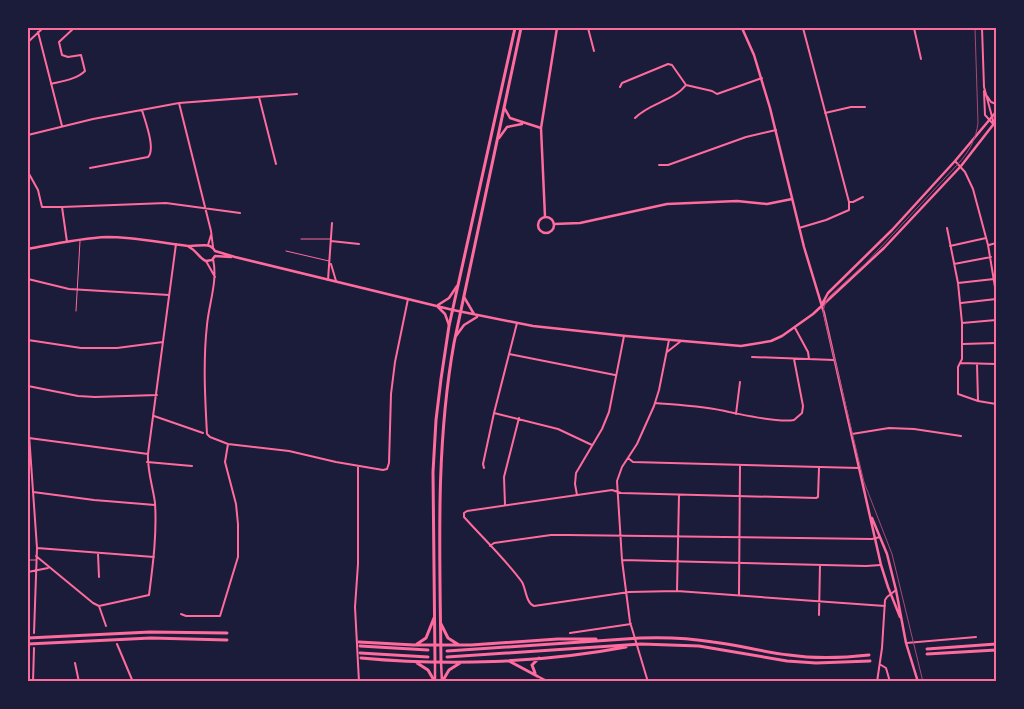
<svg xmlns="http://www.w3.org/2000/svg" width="1024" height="709" viewBox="0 0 1024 709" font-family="'Asap Condensed',sans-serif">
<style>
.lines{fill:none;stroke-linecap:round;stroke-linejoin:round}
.service{stroke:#ff6b9d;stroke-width:1}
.minor{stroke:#ff6b9d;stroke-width:2}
.tertiary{stroke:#ff6b9d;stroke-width:2.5}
.secondary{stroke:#ff6b9d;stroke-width:2.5}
.primary{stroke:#ff6b9d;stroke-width:3}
.trunk{stroke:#ff6b9d;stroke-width:3}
.tram{stroke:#a44b75;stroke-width:1}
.neatline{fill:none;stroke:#ff6b9d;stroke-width:2}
</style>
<rect width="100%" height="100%" fill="#1b1b3a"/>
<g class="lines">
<path class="service" d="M301 239H331
M286 251 329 261
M76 311 80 241
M28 560H36"/>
<path class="minor" d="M588 28 594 51
M803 28 849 202
M914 28 921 59
M982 28 984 87 994 124
M38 32 62 126
M28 42 43 28
M51 84C63 81 77 79 85 71L81 55 68 57 62 55 59 42 74 28
M620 87 622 83 668 64 672 65 686 85
M984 91 985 115 996 127
M987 96 991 102 996 104
M259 97 276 164
M179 103 211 231 213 247
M825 113 851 107H865
M635 118C649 103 674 101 686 85L712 91 717 94 762 78
M28 135 93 119 179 103 297 94
M955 161 965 172 973 189 988 245 996 293
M659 165H668L746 137 776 130
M90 168 148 157C156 149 145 121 142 110
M28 172 38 190 42 207H61
M799 228 826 220 849 210V202H853L863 197
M947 228 958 283 962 323V359L958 367V394L978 401 996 404
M331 241 359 244
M67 242 62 207 166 203 240 213
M208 245 211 235
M989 245 996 243
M950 246 986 238
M213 259C218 281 209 303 207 325 203 361 205 398 207 434L210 437 228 444 289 451 336 462 383 470 387 469 389 463 391 394 395 362 408 299
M206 261 215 277
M331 264 336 281
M954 264 991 257
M28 279 69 289 169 295
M328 280 332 223
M958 283 994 279
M961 303 996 299
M962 323 996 320
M795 328 808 352 809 359
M28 340 81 348H117L163 342
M963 344 996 343
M667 352 681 341
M509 354 615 375
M752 357 834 360
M960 363 996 364
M977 364 978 401
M28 386 78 396 95 397 157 395
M655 403C679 405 705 406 729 412 745 415 778 423 794 420L802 413 803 406 794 359
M494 413 558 429 592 445
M736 414 740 382
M154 416 203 433
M28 420 37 548 34 633
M852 434 889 428 914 429 961 436
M29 438 148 454
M628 458 633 462 859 468
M147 462 192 466
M358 467V564L355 607 359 682
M484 468 483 464 494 413 517 323
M819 468 818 497 816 498 621 493 612 490 467 511 464 513V517C482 537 507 561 522 582 526 589 526 603 534 606L629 592 677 591 885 606
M33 492 94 500 155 505
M577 495 575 484 576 473 602 429 609 412 624 336
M505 505 504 477 519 418
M490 546 494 543 551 535H567L872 539 880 537
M37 548 154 557
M98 554 99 577
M36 556 93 603 99 606 106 626
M622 560 866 566 881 565
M28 572 48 568
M677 591 679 495
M739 595 740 465
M99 606 149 595C153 564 157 534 155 503 153 487 147 470 148 454L176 244
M181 614 186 616H220L238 557V524L236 504 225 462 228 444
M819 615 820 565
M570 633 631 624
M906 643 976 637
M117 644 133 682
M75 663 79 682
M881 665 886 668 890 682
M537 676 549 682
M33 682 34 648
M648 682 630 622 622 560 617 481 622 467 637 444 654 406 659 390 669 340
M877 682 882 648 885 600 887 597 896 590"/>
<path class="tertiary" d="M742 28 754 55 770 108 804 247 824 313 881 565 888 587 900 617
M505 109 510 118 541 128
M499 138 507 127 522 124
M545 217 541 128 557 28
M538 225a8 8 0 1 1 16 0a8 8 0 1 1-16 0Z
M554 224 580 223 667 204 737 201 767 204 792 199
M189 247C197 251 200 259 206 261L212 260 215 256 231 257
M28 249C54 244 81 238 107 237 135 237 161 243 188 246 198 247 210 241 215 251L235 257 453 310
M438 305 449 298 457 286
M438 307 445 314 449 325
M872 518 887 554 896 590 906 643 918 682"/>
<path class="secondary" d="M464 297 474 314
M822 304 828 293 892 230 955 161 996 112
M453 310 533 326 626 336 741 346 771 341 782 336 813 314 884 248 961 166 996 121
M456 336 464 325 477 317
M441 662 442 682
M435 681V662"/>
<path class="primary" d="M435 662 433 472 436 420 441 379 449 326 515 28
M441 662C440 556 435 449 454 343L521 28"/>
<path class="trunk" d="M441 624 448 638 459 645
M28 638 150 632 227 633
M359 642 414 645H471L558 639H596
M28 644 151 638 227 640
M417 644 426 638 434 618
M360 646 428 650
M927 649 996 644
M447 651 640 638C665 637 689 638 713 642 738 645 763 652 789 655 816 659 842 658 869 655
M360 653 428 657
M927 654 996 650
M447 657 641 644 699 646 787 661 816 663 870 661
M361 658C446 666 542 663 626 647
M509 661 537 676
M417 663 428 670 435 682
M535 673 532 665 539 658
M442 682 449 670 460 663"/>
<path class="tram" d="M923 682 892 554 864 482 823 311 826 301 830 296 866 263 958 164C969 152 976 139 978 123L975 28"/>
</g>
<rect width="1024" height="709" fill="none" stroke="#1b1b3a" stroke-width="58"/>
<rect x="29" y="29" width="966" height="651" class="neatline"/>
</svg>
